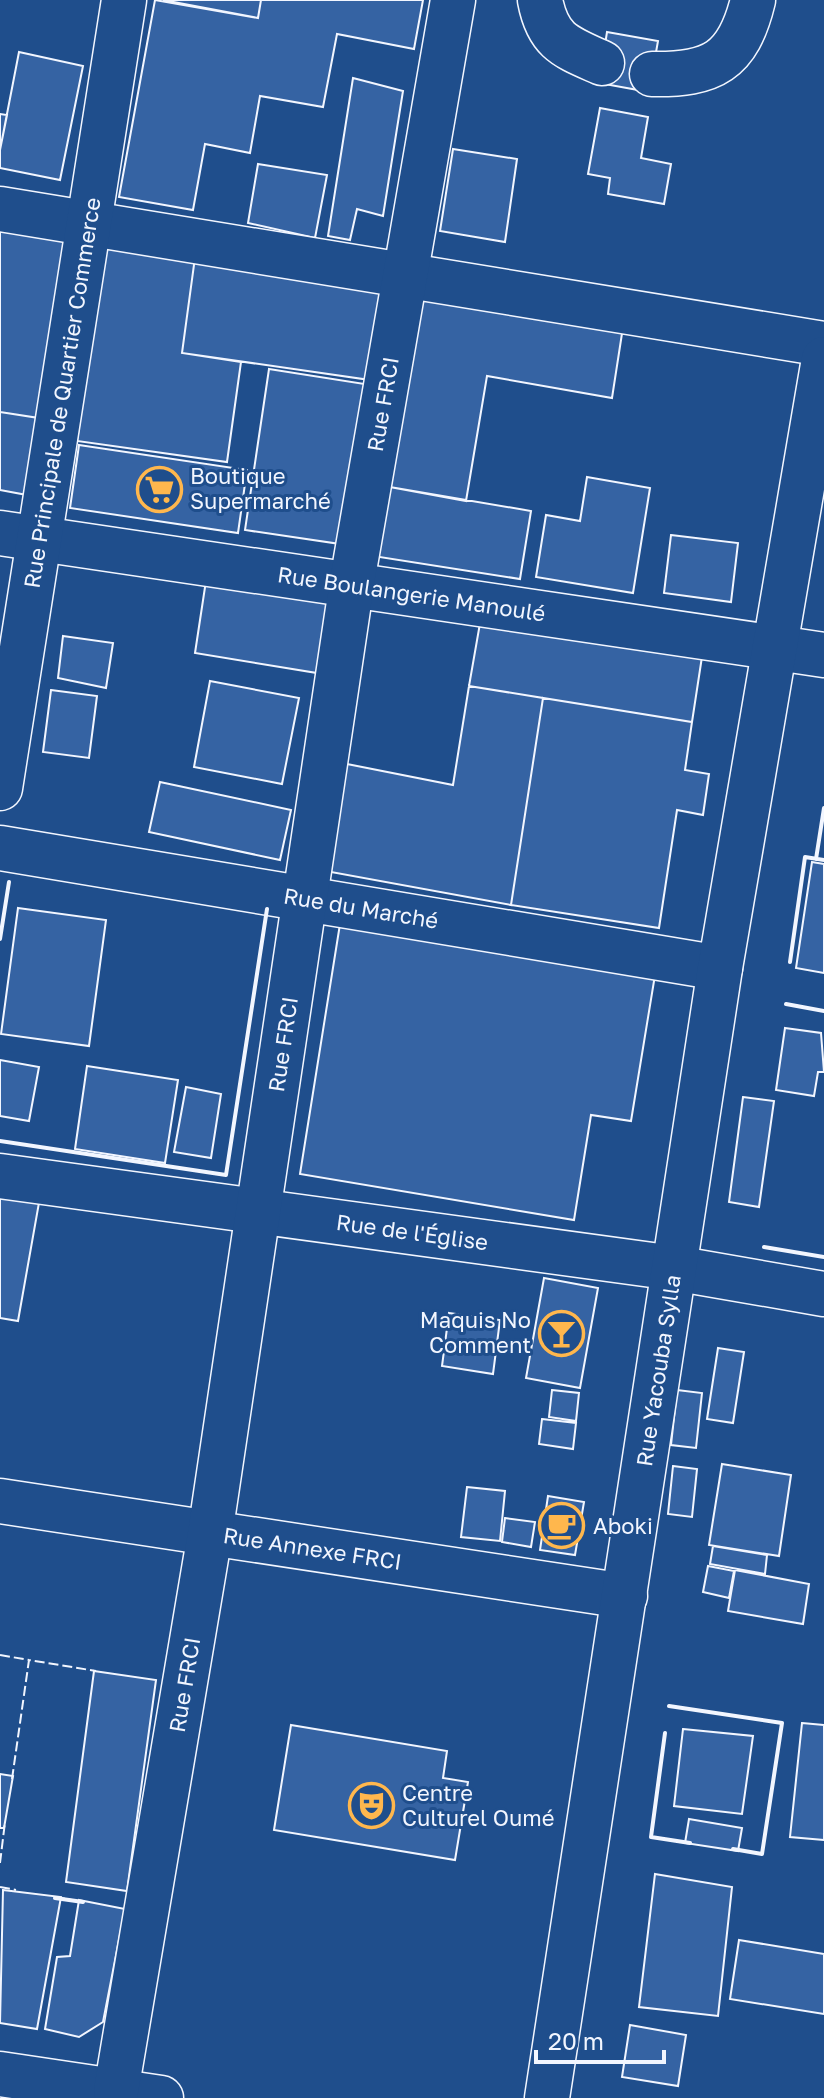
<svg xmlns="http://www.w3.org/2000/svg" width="824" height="2098" viewBox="0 0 824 2098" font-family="'Golos Text',sans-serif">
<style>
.building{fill:#3563a3;stroke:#f2f6ff;stroke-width:2}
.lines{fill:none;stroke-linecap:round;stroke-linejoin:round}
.minor-casing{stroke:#f2f6ff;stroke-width:47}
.minor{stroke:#1f4e8c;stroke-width:44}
.fence{stroke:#f2f6ff;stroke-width:2;stroke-dasharray:10 4;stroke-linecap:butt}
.wall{stroke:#f2f6ff;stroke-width:4}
.labels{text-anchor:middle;stroke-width:6;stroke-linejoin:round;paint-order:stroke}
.street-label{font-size:22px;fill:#f2f6ff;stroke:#1f4e8c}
.poi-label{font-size:22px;fill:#f2f6ff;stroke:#1f4e8c;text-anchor:start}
</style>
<rect width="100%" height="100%" fill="#1f4e8c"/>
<path class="building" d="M155 0 258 18 261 0H423L414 49 337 34 323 107 260 96 250 153 205 144 193 210 119 197Z
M163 0H261L258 18Z
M607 32 658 41 649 92 599 83Z
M19 52 83 66 60 180 0 168V150Z
M353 78 403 91 383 216 357 209 350 240 328 236Z
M600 108 648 117 641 158 671 164 664 204 608 194 610 178 588 174Z
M0 114 7 115 0 150Z
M453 149 517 159 505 242 440 231Z
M258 164 327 175 315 238 248 223Z
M0 230 67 240 39 418 0 412Z
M106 237 196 250 182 353 241 362 227 462 77 441Z
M196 250 391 278 377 381 182 353Z
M417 291 623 327 612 398 487 376 466 501 384 486Z
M269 369 371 385 347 545 245 530Z
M0 412 39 418 27 495 0 490Z
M79 445 247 470 238 533 70 508Z
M587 477 650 488 633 593 536 577 546 515 580 521Z
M384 486 531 511 520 579 373 556Z
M671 535 738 543 731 602 664 593Z
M207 574 329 594 317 673 195 653Z
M483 606 705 637 692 722 469 686Z
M63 636 113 643 106 688 58 678Z
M210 681 299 698 282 784 194 767Z
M469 686 543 698 511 905 320 870 337 762 453 785Z
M51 690 97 696 89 758 43 752Z
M543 698 692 722 685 770 709 774 703 815 677 810 659 928 511 905Z
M160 782 291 810 280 860 149 832Z
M812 862 824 864V973L796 968Z
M18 908 106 920 89 1046 1 1034Z
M340 924 655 975 631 1121 591 1115 574 1220 300 1174Z
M785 1028 821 1033 824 1072H818L814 1096 776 1090Z
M0 1060 39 1067 29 1121 0 1116Z
M87 1066 178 1080 165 1163 75 1149Z
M186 1087 221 1094 211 1158 174 1152Z
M743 1097 774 1101 759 1207 729 1202Z
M0 1189 40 1197 18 1321 0 1318Z
M544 1278 598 1288 580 1388 526 1378Z
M449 1313 500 1320 493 1374 442 1366Z
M718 1348 744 1352 733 1423 707 1419Z
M552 1390 579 1393 576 1421 549 1417Z
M677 1390 702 1393 696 1448 671 1445Z
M542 1419 576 1423 573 1449 539 1444Z
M722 1464 791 1475 779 1556 709 1545Z
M673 1466 697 1469 692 1517 668 1514Z
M467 1487 505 1491 500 1541 461 1537Z
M548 1496 584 1502 575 1555 540 1550Z
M505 1518 535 1522 531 1547 502 1542Z
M713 1546 767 1555 765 1574 710 1564Z
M708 1566 734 1571 729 1598 703 1592Z
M735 1570 809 1584 803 1624 728 1611Z
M94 1671 156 1680 127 1891 66 1882Z
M802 1723 824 1725V1840L790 1837Z
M291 1725 447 1751 443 1778 468 1782 455 1860 274 1830Z
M683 1729 753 1736 742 1814 674 1806Z
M0 1774 13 1776 4 1828H0Z
M689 1819 742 1828 738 1851 685 1843Z
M655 1874 732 1887 718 2016 639 2007Z
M3 1890 61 1897 37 2029 0 2023Z
M79 1900 125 1909 103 2022 79 2037 45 2029 57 1957 70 1956Z
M739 1940 824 1954V2014L730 1999Z
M630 2025 686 2035 678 2086 622 2077Z"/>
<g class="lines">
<defs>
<g id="minor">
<path d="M540 0C548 42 566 47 602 63"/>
<path d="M652 74C712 75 738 62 753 0"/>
<path d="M0 209 824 344"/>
<path id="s1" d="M0 533 824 655"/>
<path id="s2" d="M0 788 124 0"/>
<path id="s3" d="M0 848 720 968"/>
<path id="s4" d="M0 1176 674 1268 824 1294"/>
<path id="s5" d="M0 1501 625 1596"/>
<path d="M0 2074 161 2098"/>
<path id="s6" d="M116 2091 210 1534 352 582 453 0"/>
<path id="s7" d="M547 2098 720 968 824 359"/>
</g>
</defs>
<use href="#minor" class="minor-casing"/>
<use href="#minor" class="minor"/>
<path class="fence" d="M0 1655 29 1660
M12 1779 29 1660 96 1671
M0 1863 5 1822
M0 1887 16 1890
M55 1897 83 1902"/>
<path class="wall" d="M816 859 824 808
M0 939 9 882
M790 962 805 857 824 860
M786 1004 824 1011
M0 1141 226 1175 267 909
M764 1247 824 1257
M669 1706 782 1723 762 1854 733 1849
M665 1733 651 1837 690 1843
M55 1898 83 1902"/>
</g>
<defs>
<symbol id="supermarket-ring" viewBox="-11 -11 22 22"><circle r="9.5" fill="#1f4e8c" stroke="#ffb74d" stroke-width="1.5"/><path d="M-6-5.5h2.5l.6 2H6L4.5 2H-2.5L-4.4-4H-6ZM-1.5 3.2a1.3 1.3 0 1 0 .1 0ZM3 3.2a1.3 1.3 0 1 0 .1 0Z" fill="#ffb74d"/></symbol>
<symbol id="bar-ring" viewBox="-11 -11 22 22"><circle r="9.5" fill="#1f4e8c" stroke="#ffb74d" stroke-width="1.5"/><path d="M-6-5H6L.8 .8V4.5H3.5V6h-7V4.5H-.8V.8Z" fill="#ffb74d"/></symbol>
<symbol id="cafe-ring" viewBox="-11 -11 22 22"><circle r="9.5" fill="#1f4e8c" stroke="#ffb74d" stroke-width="1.5"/><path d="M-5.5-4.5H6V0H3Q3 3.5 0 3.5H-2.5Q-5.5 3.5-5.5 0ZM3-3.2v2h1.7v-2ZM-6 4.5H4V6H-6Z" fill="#ffb74d"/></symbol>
<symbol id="theatre-ring" viewBox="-11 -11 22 22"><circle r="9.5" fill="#1f4e8c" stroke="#ffb74d" stroke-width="1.5"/><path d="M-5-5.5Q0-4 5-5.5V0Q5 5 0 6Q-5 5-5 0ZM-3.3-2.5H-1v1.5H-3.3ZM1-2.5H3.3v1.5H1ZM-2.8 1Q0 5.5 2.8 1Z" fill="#ffb74d"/></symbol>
</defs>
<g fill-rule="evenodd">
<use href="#supermarket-ring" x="134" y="464" width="51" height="51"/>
<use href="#bar-ring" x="536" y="1308" width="51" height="51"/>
<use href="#cafe-ring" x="536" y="1500" width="51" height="51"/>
<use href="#theatre-ring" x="346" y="1780" width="51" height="51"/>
</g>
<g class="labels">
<g class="street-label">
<text dy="8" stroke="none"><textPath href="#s2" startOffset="400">Rue Principale de Quartier Commerce</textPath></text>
<text dy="8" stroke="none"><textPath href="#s6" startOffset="1708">Rue FRCI</textPath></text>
<text dy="8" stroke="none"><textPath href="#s1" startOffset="416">Rue Boulangerie Manoulé</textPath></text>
<text dy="8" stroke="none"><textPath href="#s3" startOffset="366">Rue du Marché</textPath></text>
<text dy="8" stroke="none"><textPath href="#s6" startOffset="1060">Rue FRCI</textPath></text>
<text dy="8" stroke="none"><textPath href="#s4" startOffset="416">Rue de l'Église</textPath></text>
<text dy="8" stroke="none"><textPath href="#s7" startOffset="736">Rue Yacouba Sylla</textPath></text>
<text dy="8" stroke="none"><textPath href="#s5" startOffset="316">Rue Annexe FRCI</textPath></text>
<text dy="8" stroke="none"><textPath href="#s6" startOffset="412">Rue FRCI</textPath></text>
</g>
<g class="poi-label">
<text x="190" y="484">Boutique<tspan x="190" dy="25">Supermarché</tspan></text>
<text x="531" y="1328" text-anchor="end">Maquis No<tspan x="531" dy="25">Comment</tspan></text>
<text x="593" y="1534">Aboki</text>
<text x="402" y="1801">Centre<tspan x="402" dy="25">Culturel Oumé</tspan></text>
</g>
</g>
<path d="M536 2050v12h128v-12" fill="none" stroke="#f2f6ff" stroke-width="4"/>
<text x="548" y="2050" font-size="24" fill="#f2f6ff" stroke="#1f4e8c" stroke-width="6" paint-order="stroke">20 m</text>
</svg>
